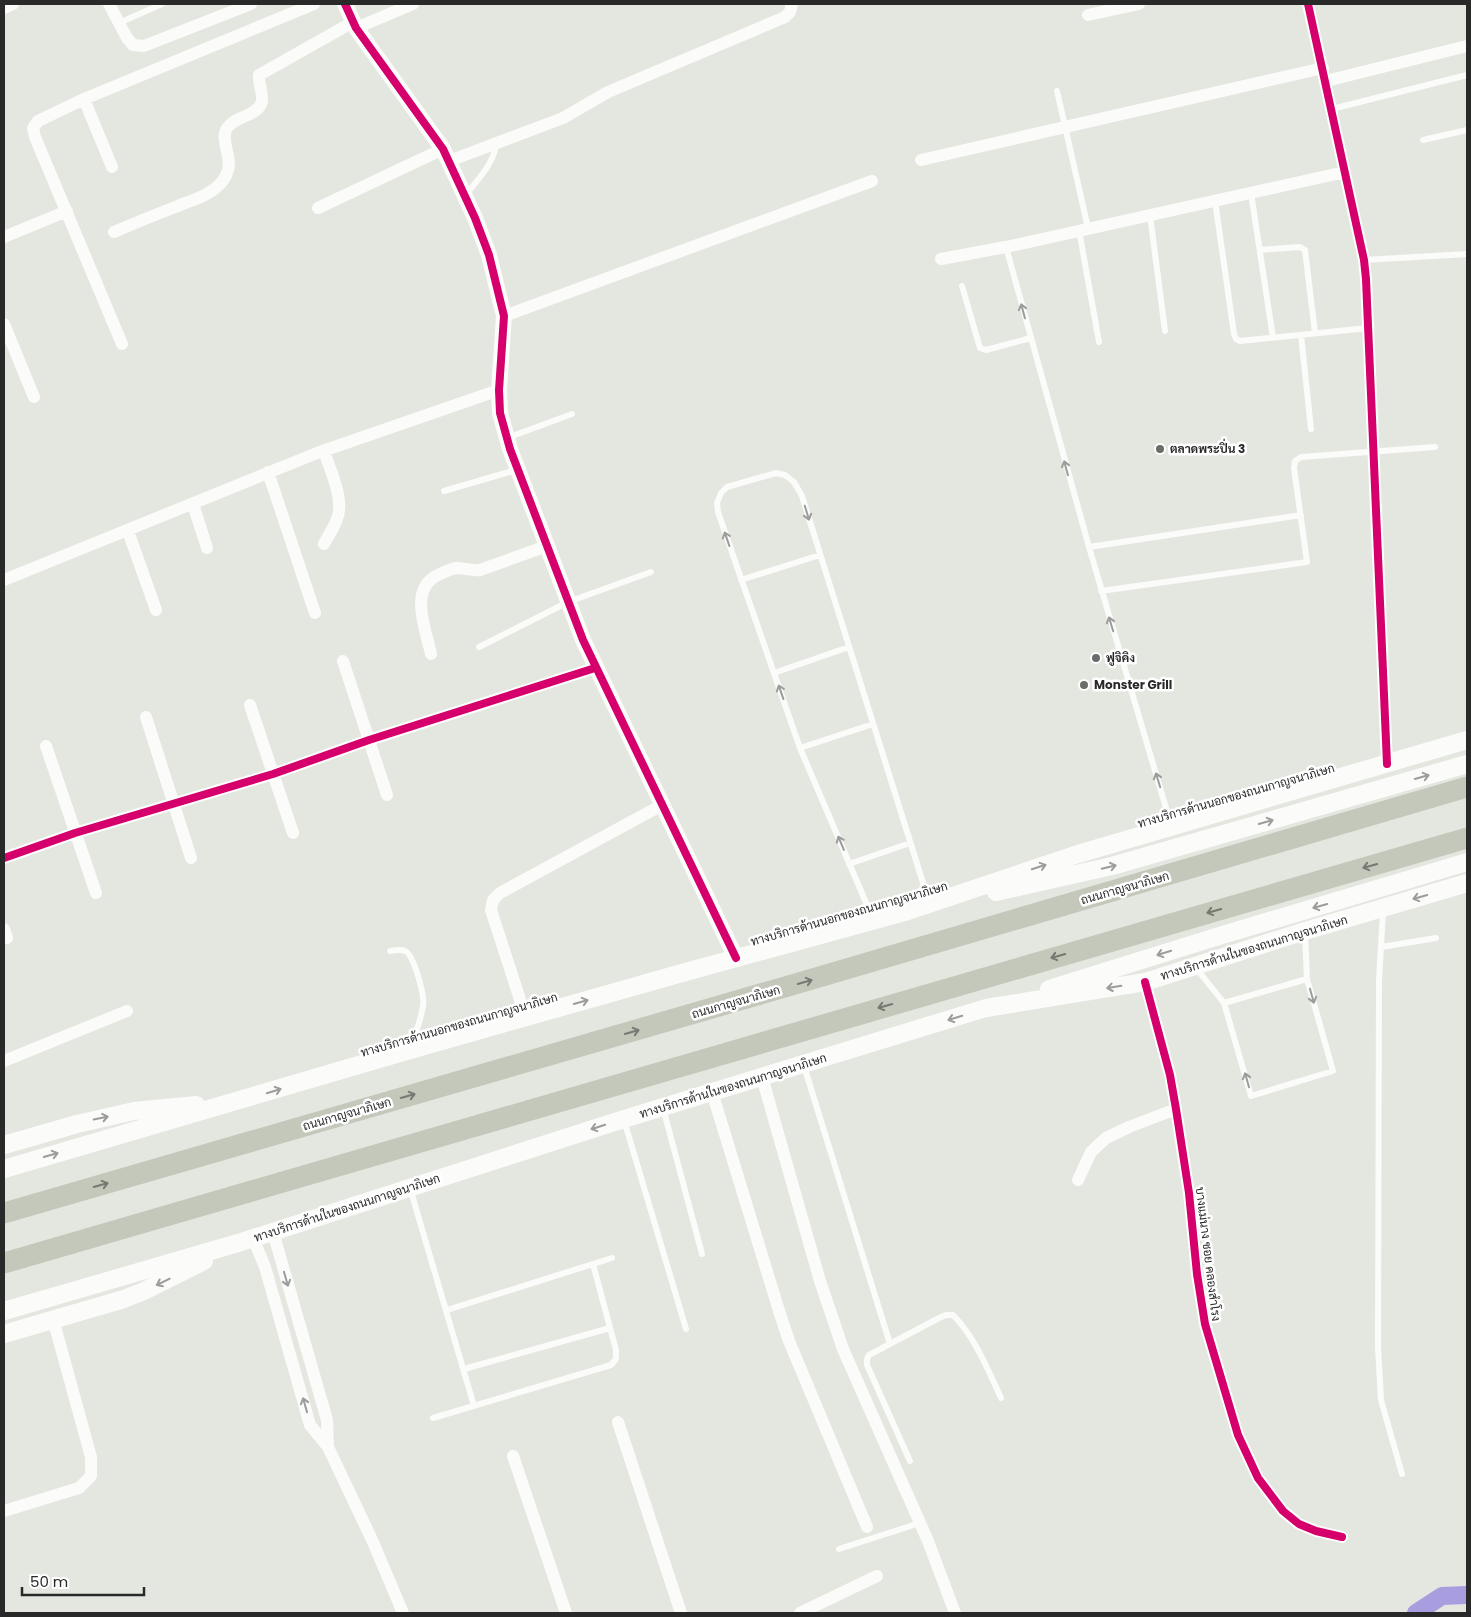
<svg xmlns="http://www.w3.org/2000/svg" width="1471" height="1617" viewBox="0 0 1471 1617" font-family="Poppins,Sarabun,sans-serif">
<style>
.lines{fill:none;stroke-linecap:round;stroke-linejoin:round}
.canal{stroke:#a79ddf;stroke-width:18}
.service{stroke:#fbfbfa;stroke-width:6}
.minor{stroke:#fbfbfa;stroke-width:12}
.tertiary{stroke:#fbfbfa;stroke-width:16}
.secondary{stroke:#fbfbfa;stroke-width:18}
.trunk{stroke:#c3c8bb;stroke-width:21}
.cycleway-casing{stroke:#fff;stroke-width:11}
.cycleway{stroke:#d6006c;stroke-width:8}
.oneway{stroke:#9c9c9c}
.oneway2{stroke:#767872}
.poi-dot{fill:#6a6c69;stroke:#fff;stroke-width:2}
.labels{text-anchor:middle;stroke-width:5;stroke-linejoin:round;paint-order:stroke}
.poi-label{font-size:12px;font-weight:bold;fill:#292929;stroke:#fff;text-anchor:start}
.street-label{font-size:12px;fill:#292929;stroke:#fff}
</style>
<rect width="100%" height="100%" fill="#e4e7e0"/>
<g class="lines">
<path class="canal" d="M1416 1613 1442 1596 1467 1595"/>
<path class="service" d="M119 23 162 4
M1057 91 1088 228
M1332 109 1467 75
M1423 140 1467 130
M1251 193 1273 338
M465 196C477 180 494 164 496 144
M1215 201 1234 334 1236 339 1240 341 1368 328
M1150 215 1165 331
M1079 230 1099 342
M1006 247 1089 547 1171 825
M1260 250 1300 247 1305 250 1315 333
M1364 260 1467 254
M962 286 980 348 986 350 1031 338
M1301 335 1311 429
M507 438 572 414
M444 491 516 470
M1089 547 1301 515
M741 580 820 555
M1101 591 1307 562 1294 468 1295 461 1301 457 1435 447
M479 647 568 602 651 572
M774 673 849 647
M800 748 873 724
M849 864 910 843
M1383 911 1379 980 1378 1347 1381 1400 1402 1474
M873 919 800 748 718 512 717 503 721 493 727 487 776 473 785 475 794 482 802 496 929 902
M1381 947 1436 938
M390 951C395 950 401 949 405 951 414 955 425 996 423 1006 421 1020 415 1034 411 1048
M1196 968 1224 1003 1251 1096 1333 1071 1307 979 1305 932
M1224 1003 1307 979
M804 1066 890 1344
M663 1108 702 1254
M624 1120 686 1329
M410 1188 474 1406
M447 1310 612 1258
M464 1369 610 1328
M433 1418 611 1365 616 1359V1350L593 1264
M910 1461 867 1365V1359L869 1355 939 1318 946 1315H953C975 1337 988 1370 1001 1398
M839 1549 920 1523"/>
<path class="minor" d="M109 4 127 38 133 45 144 46 251 4
M1308 4 1364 260 1366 279 1387 764
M4 8 13 4
M1088 15 1139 4
M356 28 413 4
M1326 81 1467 46
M84 99 112 167
M921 160 1323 68
M449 161 563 118 608 92 785 17 790 12 792 4
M318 208 443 149
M114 232C135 223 157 214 178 206 192 200 208 196 219 185 222 182 226 176 227 173 234 159 219 140 227 128 235 116 259 116 262 101 263 92 258 84 259 75L353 22
M4 237 67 211
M941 259 1006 247 1345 172
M504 316 872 181
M4 324 34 397
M122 344 35 137 33 128 38 121 84 99 314 4
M268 472 315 613
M193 504 207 548
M128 531 156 610
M324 544C328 536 334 528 337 519 345 500 330 470 324 451
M4 580 317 453 499 390
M431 654C426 630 408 589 438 575 444 572 450 569 456 568 464 568 472 571 480 570L547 546
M343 661 387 795
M250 705 293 833
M146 717 191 858
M46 746 96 893
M4 858 75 833 273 774 369 740 595 668
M4 929 7 938
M1145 982 1170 1075 1176 1109 1189 1193 1197 1274 1205 1324 1238 1435 1258 1478 1283 1511 1299 1524 1316 1531 1342 1537
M526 1018 491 910 493 900 500 893 662 805
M4 1061 127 1011
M762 1077 820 1281 843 1349 928 1541 955 1613
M712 1092 780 1314 789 1341 867 1527
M1078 1180 1091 1152 1106 1138 1129 1127 1176 1109
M273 1232 327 1420 328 1447
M253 1238 265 1267 310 1425 328 1447 373 1542 403 1613
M618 1422 681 1613
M513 1456 566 1613
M4 1511 79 1488 91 1476V1457L53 1319
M800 1613 877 1576"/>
<path class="tertiary" d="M345 4 356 28 443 149 475 218 489 255 504 316 499 390 500 413 510 449 583 640 736 958"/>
<path class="secondary" d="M996 892 1112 866 1467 764
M1049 989 1219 936 1467 862
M4 1145 77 1124 134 1111 196 1105
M4 1169 410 1050 682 973 908 911 1078 854 1467 740
M4 1311 238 1243 624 1119 986 1008 1145 982 1305 931 1467 883
M4 1334 124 1299 144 1291 204 1261"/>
<path class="trunk" d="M4 1213 802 982 1467 787
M4 1263 1467 838"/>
<defs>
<path id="cycleway" d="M345 4 356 28 443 149 475 218 489 255 504 316 499 390 500 413 510 449 583 640 736 958
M1308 4 1364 260 1366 279 1387 764
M4 858 75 833 273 774 369 740 595 668
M1145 982 1170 1075 1176 1109 1189 1193 1197 1274 1205 1324 1238 1435 1258 1478 1283 1511 1299 1524 1316 1531 1342 1537"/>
</defs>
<use href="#cycleway" class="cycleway-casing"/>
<use href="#cycleway" class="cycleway"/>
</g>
<defs><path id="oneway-shaft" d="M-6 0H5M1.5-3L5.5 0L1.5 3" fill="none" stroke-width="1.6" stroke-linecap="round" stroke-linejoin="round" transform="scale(1.25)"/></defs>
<g class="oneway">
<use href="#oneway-shaft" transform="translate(1023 311) rotate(-105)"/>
<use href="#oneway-shaft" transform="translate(1066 468) rotate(-105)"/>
<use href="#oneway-shaft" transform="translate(807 513) rotate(73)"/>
<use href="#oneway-shaft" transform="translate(727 539) rotate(-109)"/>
<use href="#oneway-shaft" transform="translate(1111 624) rotate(-107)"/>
<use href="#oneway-shaft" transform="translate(781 692) rotate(-109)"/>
<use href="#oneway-shaft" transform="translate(1422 777) rotate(-16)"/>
<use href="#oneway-shaft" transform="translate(1158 780) rotate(-107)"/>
<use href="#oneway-shaft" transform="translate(1266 822) rotate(-16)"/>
<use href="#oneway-shaft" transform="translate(841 843) rotate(-113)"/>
<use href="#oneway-shaft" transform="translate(1039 867) rotate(-18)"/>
<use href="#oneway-shaft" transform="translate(1109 867) rotate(-14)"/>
<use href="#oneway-shaft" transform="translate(1420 897) rotate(164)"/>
<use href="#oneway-shaft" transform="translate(1320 906) rotate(164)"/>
<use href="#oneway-shaft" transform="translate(1164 953) rotate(163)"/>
<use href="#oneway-shaft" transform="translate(1114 987) rotate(171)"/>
<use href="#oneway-shaft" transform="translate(1312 996) rotate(74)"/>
<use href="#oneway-shaft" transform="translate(581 1002) rotate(-16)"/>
<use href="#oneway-shaft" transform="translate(955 1018) rotate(163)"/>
<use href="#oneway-shaft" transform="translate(1247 1080) rotate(-106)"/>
<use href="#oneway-shaft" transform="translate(274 1091) rotate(-17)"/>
<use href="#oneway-shaft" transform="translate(101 1118) rotate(-12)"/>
<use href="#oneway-shaft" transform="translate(598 1127) rotate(162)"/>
<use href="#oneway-shaft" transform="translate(51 1155) rotate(-16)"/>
<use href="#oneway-shaft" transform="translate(286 1279) rotate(74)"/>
<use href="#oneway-shaft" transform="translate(163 1282) rotate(154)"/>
<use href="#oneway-shaft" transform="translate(305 1405) rotate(-106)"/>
</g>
<g class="oneway2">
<use href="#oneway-shaft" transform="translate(1370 866) rotate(164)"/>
<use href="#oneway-shaft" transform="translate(1214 911) rotate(164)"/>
<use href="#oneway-shaft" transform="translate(1058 956) rotate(164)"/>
<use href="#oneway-shaft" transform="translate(805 982) rotate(-16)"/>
<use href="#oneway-shaft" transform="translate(885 1006) rotate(164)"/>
<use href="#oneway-shaft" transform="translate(632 1032) rotate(-16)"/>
<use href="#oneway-shaft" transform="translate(408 1096) rotate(-16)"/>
<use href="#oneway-shaft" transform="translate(101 1185) rotate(-16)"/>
</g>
<g class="poi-dot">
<circle cx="1160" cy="449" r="5"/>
<circle cx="1096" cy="658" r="5"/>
<circle cx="1084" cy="685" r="5"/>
</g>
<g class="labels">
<g class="poi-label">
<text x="1170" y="453">ตลาดพระปิ่น 3</text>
<text x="1106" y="662">ฟูจิคิง</text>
<text x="1094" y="689">Monster Grill</text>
</g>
<g class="street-label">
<text transform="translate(1236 796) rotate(-16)" y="4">ทางบริการด้านนอกของถนนกาญจนาภิเษก</text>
<text transform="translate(1125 888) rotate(-16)" y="4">ถนนกาญจนาภิเษก</text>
<text transform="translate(849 914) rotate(-16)" y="4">ทางบริการด้านนอกของถนนกาญจนาภิเษก</text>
<text transform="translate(1254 948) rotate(-17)" y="4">ทางบริการด้านในของถนนกาญจนาภิเษก</text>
<text transform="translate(736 1002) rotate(-16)" y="4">ถนนกาญจนาภิเษก</text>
<text transform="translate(459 1025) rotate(-16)" y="4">ทางบริการด้านนอกของถนนกาญจนาภิเษก</text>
<text transform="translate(733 1086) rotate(-17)" y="4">ทางบริการด้านในของถนนกาญจนาภิเษก</text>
<text transform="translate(347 1114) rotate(-16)" y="4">ถนนกาญจนาภิเษก</text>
<text transform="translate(347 1208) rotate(-18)" y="4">ทางบริการด้านในของถนนกาญจนาภิเษก</text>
<text transform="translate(1208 1254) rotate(83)" y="4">บางแม่นาง ซอย คลองสำโรง</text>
</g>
</g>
<rect width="1471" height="1617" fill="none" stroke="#292929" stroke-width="10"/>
<path d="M22 1587v8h122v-8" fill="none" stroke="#292929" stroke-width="2.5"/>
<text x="30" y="1587" font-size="15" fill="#292929" stroke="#ffffff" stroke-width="4" paint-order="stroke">50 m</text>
</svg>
